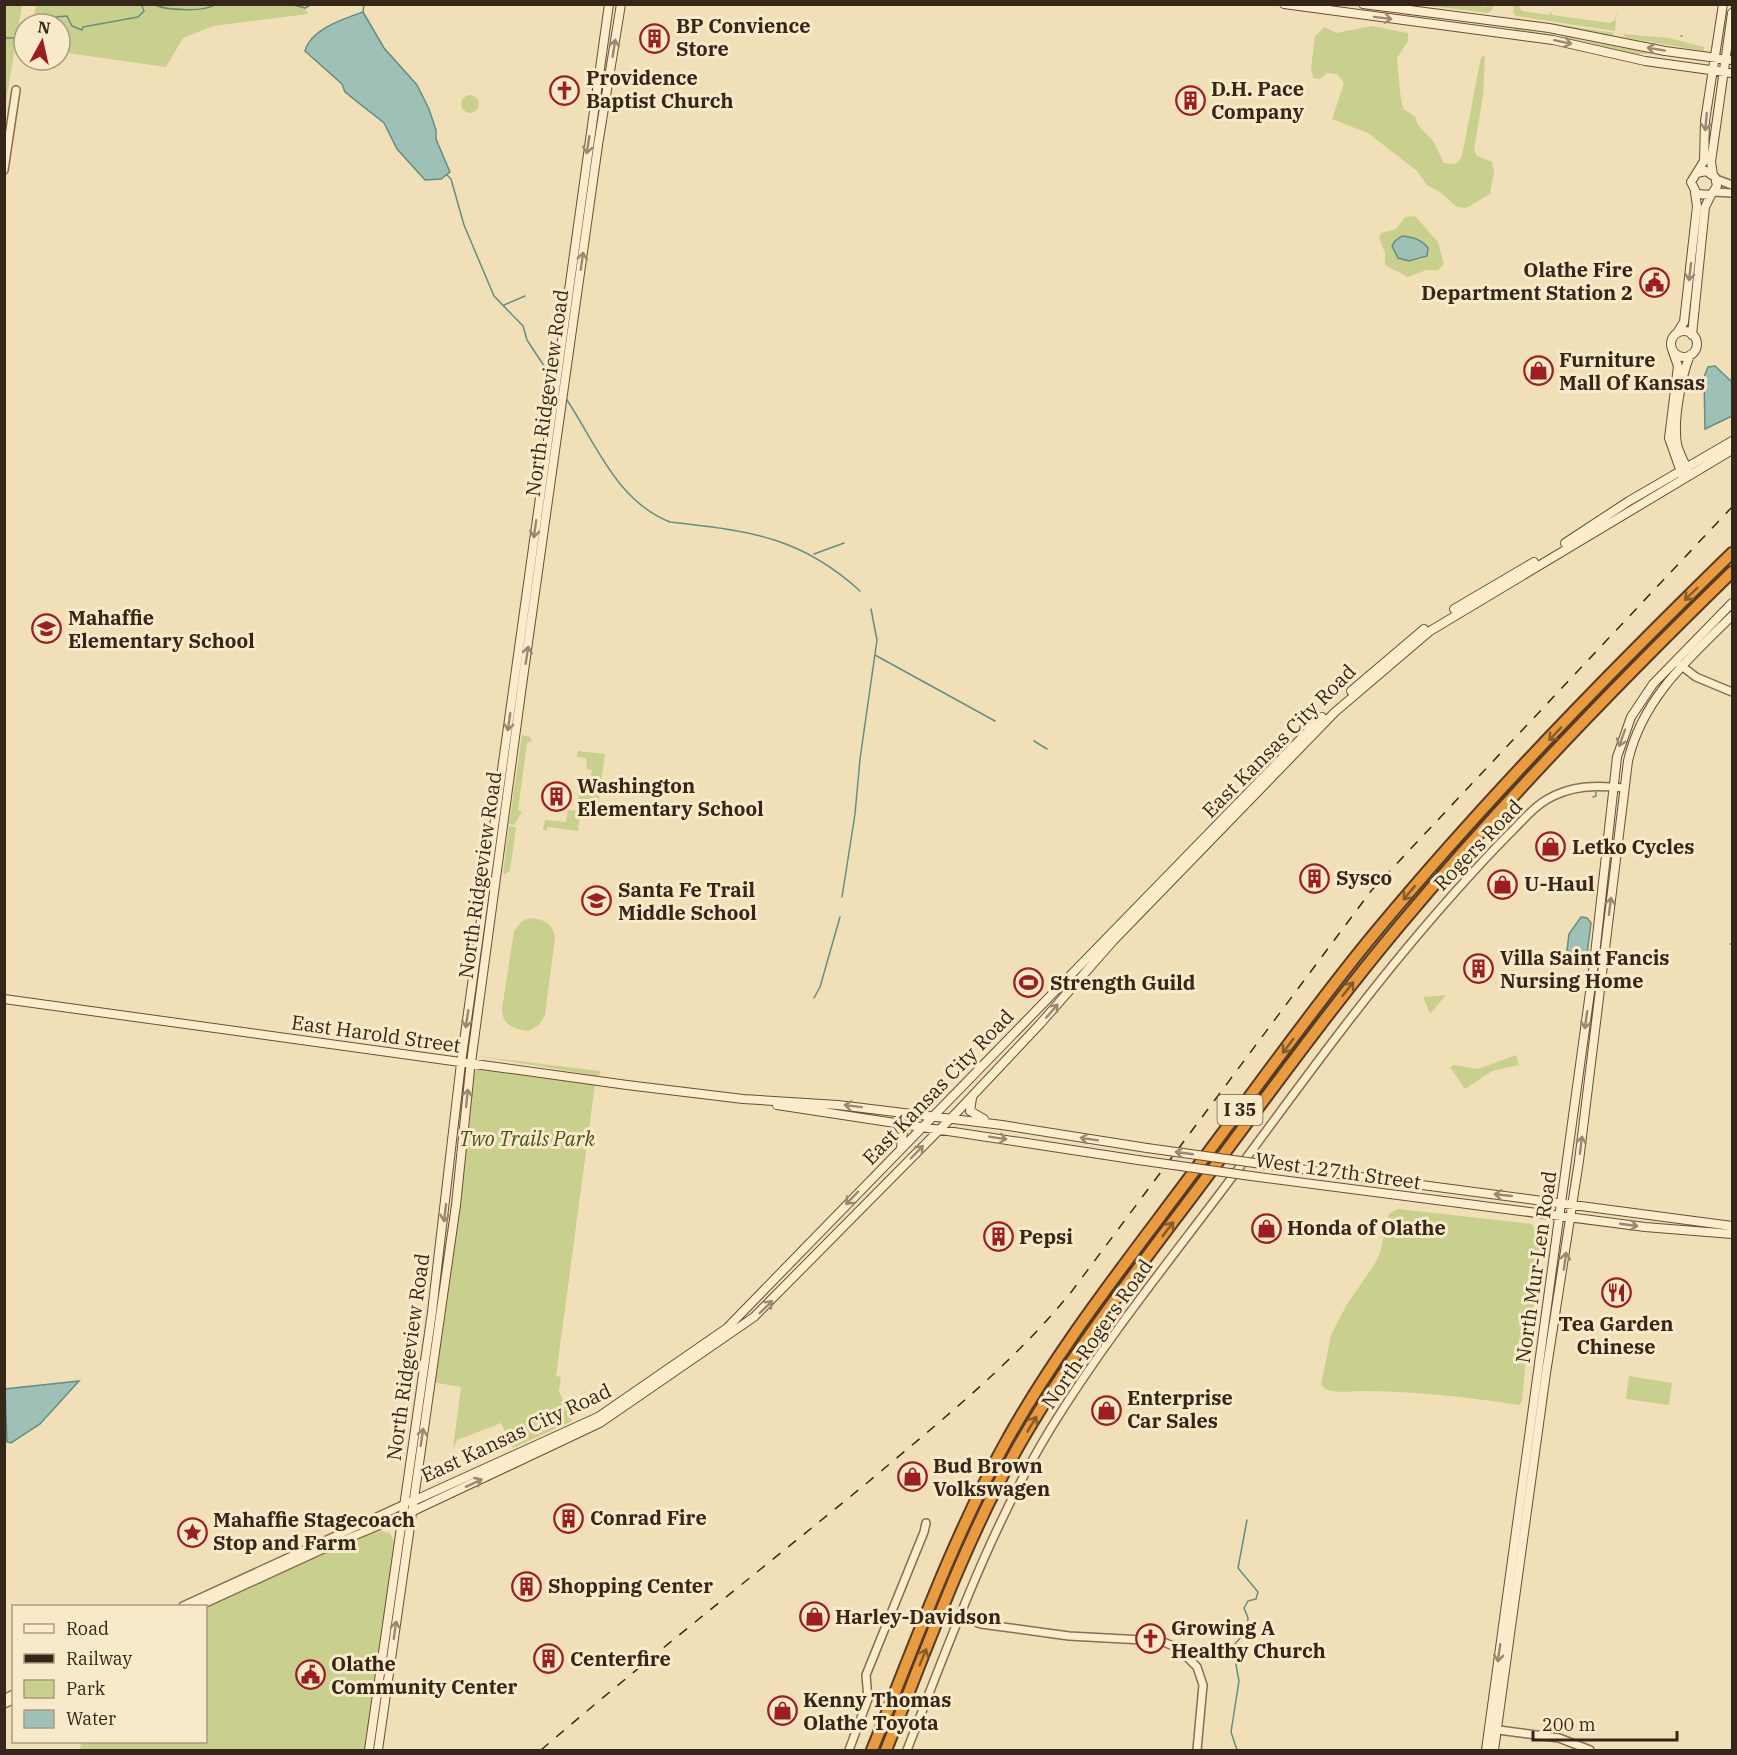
<svg xmlns="http://www.w3.org/2000/svg" width="1737" height="1755" viewBox="0 0 1737 1755" font-family="'IBM Plex Serif',serif">
<style>
.green{fill:#c9cf8c;fill-rule:evenodd}
.water{fill:#9ec0b6;stroke:#658e83;stroke-width:1.5}
.lines{fill:none;stroke-linecap:round;stroke-linejoin:round}
.stream{stroke:#658e83;stroke-width:1.5}
.tertiary-casing{stroke:#886e52;stroke-width:10}
.secondary-casing{stroke:#694f36;stroke-width:10}
.motorway-casing{stroke:#553c28;stroke-width:14}
.tertiary{stroke:#fceccc;stroke-width:7}
.secondary{stroke:#fceccc;stroke-width:8}
.motorway{stroke:#ea9b3f;stroke-width:10}
.rail{stroke:#352619;stroke-width:1.5;stroke-dasharray:10 10;stroke-linecap:butt}
.secondary-bridge-casing{stroke:#694f36;stroke-width:10;stroke-linecap:butt}
.secondary-bridge{stroke:#fceccc;stroke-width:8}
.oneway{stroke:#988972}
.oneway2{stroke:#865b2a}
.labels{text-anchor:middle;stroke-width:6;stroke-linejoin:round;paint-order:stroke}
.shield{fill:#f8e9c8;stroke:#70604e;stroke-width:1.5}
.shield-label{font-size:18px;font-weight:bold;fill:#352619}
.poi-label{font-size:20px;font-weight:bold;fill:#352619;stroke:#f8e9c8;text-anchor:start}
.street-label{font-size:20px;fill:#352619;stroke:#f8e9c8}
.park-label{font-size:20px;font-style:italic;fill:#47531e;stroke:#f8e9c8}
</style>
<rect width="100%" height="100%" fill="#f1dfb8"/>
<path class="green" d="M5 4 22 5 5 108 4 5Z
M36 4H303L308 14 213 26 183 38 166 67 60 52V24H33Z
M1472 5 1484 7 1493 5V9L1488 13 1423 5Z
M1514 5H1518L1522 11 1549 15 1551 11 1552 15 1610 23 1615 20 1617 10 1615 31 1516 16 1513 12Z
M1512 17 1515 18 1615 33 1610 37C1578 32 1547 24 1516 19Z
M1372 26 1408 33V41L1397 58 1401 100 1404 109 1415 117 1418 125 1433 141 1444 163 1454 164 1458 162 1462 156 1481 57 1485 56 1483 96 1474 150 1477 156 1492 162 1494 171 1490 194 1466 208 1457 207 1440 192 1427 185 1417 171 1368 133 1332 119 1344 83 1337 74 1327 73 1320 79 1313 78 1311 69 1315 36 1325 27 1336 33Z
M1514 28 1651 53 1633 55 1513 32Z
M1623 34 1669 38 1704 47V51L1626 38Z
M461 104a9 9 0 1 1 18 0a9 9 0 1 1-18 0Z
M1415 216 1438 242 1444 264 1438 270H1426L1408 277 1385 265V253L1379 238 1381 233 1396 229 1405 217ZM1403 236 1420 239 1423 259 1409 261 1398 238Z
M522 735 530 737 532 741 527 743 518 810 522 812 514 825 509 824Z
M578 751 605 754 596 818 580 815 578 831 547 827V831L543 830 545 820 566 822 568 810 577 811 579 791 589 790 592 770 587 769 586 758 577 757Z
M509 826 516 827 510 871 505 874H503Z
M530 918C544 919 553 924 555 937L545 1015 539 1025 529 1031C515 1030 502 1025 502 1009L514 931 522 921Z
M1446 995 1431 1013H1430L1423 997Z
M1516 1055 1519 1065 1492 1071 1465 1089 1450 1067 1454 1065 1478 1069Z
M477 1056 599 1071 601 1073 598 1076Z
M480 1069 595 1084 556 1376 561 1377 559 1391 572 1421 513 1448 501 1423 457 1440 453 1449 461 1387 432 1382 473 1072Z
M1398 1209 1532 1224 1536 1231 1545 1236 1527 1347 1522 1401 1519 1405C1467 1397 1413 1391 1361 1391 1348 1391 1330 1395 1321 1385L1331 1335 1346 1306 1374 1265 1380 1253 1389 1214Z
M1629 1376 1672 1383 1669 1405 1626 1399Z
M382 1531 390 1533 395 1544 367 1750H80L81 1742H206V1608L247 1586 338 1545Z"/>
<path class="water" d="M363 12 384 48 417 85 429 109 436 130V139L450 172 441 179 425 180 397 149 384 123 345 92 342 84 305 51C311 29 343 19 363 12Z
M1402 236C1413 237 1421 239 1428 248L1427 256 1409 261 1398 258 1392 246 1395 241Z
M1715 366 1732 382V416L1705 429 1704 377 1708 367Z
M1581 917 1587 918 1591 923 1587 954 1576 958 1567 950 1569 934Z
M79 1381 40 1424 11 1443 7 1442 5 1389Z"/>
<g class="lines">
<path class="stream" d="M154 4C165 11 206 12 216 4
M290 4 305 8 312 4
M363 12 364 4
M53 24 55 17 67 16 72 26 82 30 83 27 138 17 144 11 141 4
M1681 36H1682
M4 38H14
M447 175 451 179 464 225 494 296 523 326 527 340 552 378
M504 305 525 296
M565 397C595 441 616 501 670 522 748 531 800 536 860 591
M814 554 844 543
M875 655 995 721
M1034 741 1047 749
M1593 797 1596 796V792
M842 897 855 814 860 759 877 640 871 609
M1730 944H1732
M814 998 820 987 840 917
M1237 1750 1231 1732 1239 1681 1234 1654 1235 1644 1247 1630 1248 1618 1244 1608 1248 1601 1256 1599 1258 1592 1238 1568 1247 1520"/>
<defs>
<path id="tertiary" d="M4 170 16 90
M1716 179 1732 185
M1714 192 1732 193
M1679 664 1696 677 1732 692
M183 1606 403 1505
M199 1606 332 1545 402 1516
M961 1617 981 1624 1069 1636 1161 1641 1178 1648 1197 1667 1203 1685 1197 1750
M4 1699 14 1694
M4 1704 14 1699
M1491 1729 1559 1738 1590 1750
M849 1750 868 1699 866 1675 924 1532 926 1523
M907 1750C950 1641 990 1528 1051 1428 1105 1340 1171 1259 1233 1176 1298 1088 1362 999 1434 916 1460 886 1486 857 1514 829 1524 819 1534 807 1546 800 1571 785 1596 785 1624 788"/>
<path id="secondary" d="M1284 4 1553 40 1645 61 1732 73
M1363 4 1549 28 1665 51 1732 60
M1697 173 1706 171 1715 177 1717 186 1711 195 1697 194 1691 182 1704 161 1705 121 1723 4
M1713 175 1711 162 1732 13
M1671 344a13 13 0 1 1 26 0a13 13 0 1 1-26 0Z
M1677 333 1684 322 1697 206 1695 193
M1692 335 1705 207 1711 195
M1673 352 1678 366 1669 438 1682 475
M1688 470C1684 462 1679 453 1677 444 1673 421 1681 377 1690 355
M1565 543 1629 501 1732 441
M1454 609 1534 562
M1351 691 1424 629
M4 999 627 1085 743 1099 838 1105 1002 1125 1147 1148
M972 1098 970 1111 984 1119
M777 1105 1138 1160
M897 1124 903 1132 901 1148
M1262 1164 1732 1226
M1251 1176 1645 1227 1732 1234
M411 1502 598 1417 727 1328 1322 717
M409 1513 600 1423 754 1317 959 1110 1040 1024 1113 941 1335 712 1430 631 1732 450
M369 1750 432 1312 461 1063 609 4
M378 1750 456 1205 470 1070 523 678 598 145 621 4
M1486 1750 1594 963 1617 757 1631 717 1653 684 1732 603
M1494 1750 1546 1373 1579 1161 1628 761C1642 699 1688 659 1732 616"/>
<path id="motorway" d="M872 1750C913 1649 950 1545 1002 1449 1057 1348 1130 1258 1198 1166 1256 1089 1312 1009 1374 934 1485 800 1608 674 1732 553
M886 1750C927 1648 964 1543 1018 1447 1074 1349 1145 1260 1212 1170 1273 1088 1334 1004 1400 925 1503 802 1617 684 1732 572"/>
</defs>
<use href="#tertiary" class="tertiary-casing"/>
<use href="#secondary" class="secondary-casing"/>
<use href="#motorway" class="motorway-casing"/>
<use href="#tertiary" class="tertiary"/>
<use href="#secondary" class="secondary"/>
<use href="#motorway" class="motorway"/>
<path class="rail" d="M541 1750C647 1659 758 1572 867 1483 939 1422 1012 1365 1072 1291L1371 891 1732 507"/>
<defs>
<path id="secondary-bridge" d="M1147 1148 1262 1164
M1138 1160 1251 1176"/>
</defs>
<use href="#secondary-bridge" class="secondary-bridge-casing"/>
<use href="#secondary-bridge" class="secondary-bridge"/>
</g>
<defs><path id="oneway-shaft" d="M-6 0H5M1.5-3L5.5 0L1.5 3" fill="none" stroke-width="1.6" stroke-linecap="round" stroke-linejoin="round" transform="scale(1.5)"/></defs>
<g class="oneway">
<use href="#oneway-shaft" transform="translate(1383 18) rotate(7)"/>
<use href="#oneway-shaft" transform="translate(1563 42) rotate(12)"/>
<use href="#oneway-shaft" transform="translate(614 48) rotate(-81)"/>
<use href="#oneway-shaft" transform="translate(1656 49) rotate(-170)"/>
<use href="#oneway-shaft" transform="translate(1706 122) rotate(95)"/>
<use href="#oneway-shaft" transform="translate(588 145) rotate(99)"/>
<use href="#oneway-shaft" transform="translate(582 261) rotate(-82)"/>
<use href="#oneway-shaft" transform="translate(1690 272) rotate(97)"/>
<use href="#oneway-shaft" transform="translate(535 529) rotate(98)"/>
<use href="#oneway-shaft" transform="translate(527 655) rotate(-81)"/>
<use href="#oneway-shaft" transform="translate(509 722) rotate(98)"/>
<use href="#oneway-shaft" transform="translate(1622 738) rotate(110)"/>
<use href="#oneway-shaft" transform="translate(1610 906) rotate(-83)"/>
<use href="#oneway-shaft" transform="translate(1052 1011) rotate(-49)"/>
<use href="#oneway-shaft" transform="translate(467 1019) rotate(98)"/>
<use href="#oneway-shaft" transform="translate(1586 1020) rotate(98)"/>
<use href="#oneway-shaft" transform="translate(467 1098) rotate(-84)"/>
<use href="#oneway-shaft" transform="translate(853 1106) rotate(-173)"/>
<use href="#oneway-shaft" transform="translate(998 1138) rotate(9)"/>
<use href="#oneway-shaft" transform="translate(1089 1139) rotate(-171)"/>
<use href="#oneway-shaft" transform="translate(1581 1145) rotate(-83)"/>
<use href="#oneway-shaft" transform="translate(917 1152) rotate(-46)"/>
<use href="#oneway-shaft" transform="translate(1184 1153) rotate(-172)"/>
<use href="#oneway-shaft" transform="translate(1503 1195) rotate(-174)"/>
<use href="#oneway-shaft" transform="translate(852 1198) rotate(134)"/>
<use href="#oneway-shaft" transform="translate(445 1213) rotate(97)"/>
<use href="#oneway-shaft" transform="translate(1629 1225) rotate(8)"/>
<use href="#oneway-shaft" transform="translate(1565 1261) rotate(-82)"/>
<use href="#oneway-shaft" transform="translate(766 1307) rotate(-44)"/>
<use href="#oneway-shaft" transform="translate(422 1437) rotate(-82)"/>
<use href="#oneway-shaft" transform="translate(474 1483) rotate(-25)"/>
<use href="#oneway-shaft" transform="translate(395 1630) rotate(-82)"/>
<use href="#oneway-shaft" transform="translate(1499 1653) rotate(98)"/>
</g>
<g class="oneway2">
<use href="#oneway-shaft" transform="translate(1691 594) rotate(136)"/>
<use href="#oneway-shaft" transform="translate(1555 734) rotate(133)"/>
<use href="#oneway-shaft" transform="translate(1409 893) rotate(130)"/>
<use href="#oneway-shaft" transform="translate(1348 989) rotate(-52)"/>
<use href="#oneway-shaft" transform="translate(1288 1046) rotate(127)"/>
<use href="#oneway-shaft" transform="translate(1168 1229) rotate(-53)"/>
<use href="#oneway-shaft" transform="translate(1032 1424) rotate(-59)"/>
<use href="#oneway-shaft" transform="translate(923 1657) rotate(-68)"/>
</g>
<defs>
<symbol id="building-ring" viewBox="-11 -11 22 22"><circle r="9.5" fill="#f8e9c8" stroke="#9b1e21" stroke-width="1.5"/><path d="M-4-6H4V6H1V3H-1V6H-4ZM-2.5-4.3h1.7v1.8h-1.7ZM.8-4.3h1.7v1.8H.8ZM-2.5-1h1.7V.8h-1.7ZM.8-1h1.7V.8H.8Z" fill="#9b1e21"/></symbol>
<symbol id="church-ring" viewBox="-11 -11 22 22"><circle r="9.5" fill="#f8e9c8" stroke="#9b1e21" stroke-width="1.5"/><path d="M-1.2-6h2.4v3.5h3.3v2.4h-3.3V6h-2.4V-.1h-3.3v-2.4h3.3Z" fill="#9b1e21"/></symbol>
<symbol id="civic-ring" viewBox="-11 -11 22 22"><circle r="9.5" fill="#f8e9c8" stroke="#9b1e21" stroke-width="1.5"/><path d="M-.6-6.5H3V-4.5H.6V-3L4-1V1h2V6H-6V1h2V-1L-.6-3ZM-1.2 2.5V6h2.4V2.5Z" fill="#9b1e21"/></symbol>
<symbol id="shop-ring" viewBox="-11 -11 22 22"><circle r="9.5" fill="#f8e9c8" stroke="#9b1e21" stroke-width="1.5"/><path d="M-5-2.5h2.3a2.7 3.5 0 0 1 5.4 0H5L5.5 6h-11ZM-1.5-2.5h3a1.5 2.3 0 0 0-3 0Z" fill="#9b1e21"/></symbol>
<symbol id="school-ring" viewBox="-11 -11 22 22"><circle r="9.5" fill="#f8e9c8" stroke="#9b1e21" stroke-width="1.5"/><path d="M0-5L7-2L0 1L-7-2ZM-4 1L0 2.5L4 1V4Q0 6-4 4Z" fill="#9b1e21"/></symbol>
<symbol id="stadium-ring" viewBox="-11 -11 22 22"><circle r="9.5" fill="#f8e9c8" stroke="#9b1e21" stroke-width="1.5"/><path d="M0-5a6.5 5 0 1 0 0 10a6.5 5 0 1 0 0-10ZM-3.5-1.8h7v3.6h-7Z" fill="#9b1e21"/></symbol>
<symbol id="restaurant-ring" viewBox="-11 -11 22 22"><circle r="9.5" fill="#f8e9c8" stroke="#9b1e21" stroke-width="1.5"/><path d="M-5-6h1v4h1v-4h1v4h1v-4h1v5L-1.5 .5V6h-2V.5L-5-1ZM5-6V6H3V1.5H1.5Q1.5-4 5-6Z" fill="#9b1e21"/></symbol>
<symbol id="sight-ring" viewBox="-11 -11 22 22"><circle r="9.5" fill="#f8e9c8" stroke="#9b1e21" stroke-width="1.5"/><path d="M0-6L1.8-2.2L6-1.7L2.9 1.2L3.7 5.4L0 3.3L-3.7 5.4L-2.9 1.2L-6-1.7L-1.8-2.2Z" fill="#9b1e21"/></symbol>
</defs>
<g fill-rule="evenodd">
<use href="#building-ring" x="638" y="22" width="33" height="33"/>
<use href="#church-ring" x="548" y="74" width="33" height="33"/>
<use href="#building-ring" x="1174" y="84" width="33" height="33"/>
<use href="#civic-ring" x="1638" y="266" width="33" height="33"/>
<use href="#shop-ring" x="1522" y="354" width="33" height="33"/>
<use href="#school-ring" x="30" y="612" width="33" height="33"/>
<use href="#building-ring" x="540" y="780" width="33" height="33"/>
<use href="#shop-ring" x="1534" y="830" width="33" height="33"/>
<use href="#building-ring" x="1298" y="862" width="33" height="33"/>
<use href="#shop-ring" x="1486" y="868" width="33" height="33"/>
<use href="#school-ring" x="580" y="884" width="33" height="33"/>
<use href="#building-ring" x="1462" y="952" width="33" height="33"/>
<use href="#stadium-ring" x="1012" y="966" width="33" height="33"/>
<use href="#shop-ring" x="1250" y="1212" width="33" height="33"/>
<use href="#building-ring" x="982" y="1220" width="33" height="33"/>
<use href="#restaurant-ring" x="1600" y="1276" width="33" height="33"/>
<use href="#shop-ring" x="1090" y="1394" width="33" height="33"/>
<use href="#shop-ring" x="896" y="1460" width="33" height="33"/>
<use href="#building-ring" x="552" y="1502" width="33" height="33"/>
<use href="#sight-ring" x="176" y="1516" width="33" height="33"/>
<use href="#building-ring" x="510" y="1570" width="33" height="33"/>
<use href="#shop-ring" x="798" y="1600" width="33" height="33"/>
<use href="#church-ring" x="1134" y="1622" width="33" height="33"/>
<use href="#building-ring" x="532" y="1642" width="33" height="33"/>
<use href="#civic-ring" x="294" y="1658" width="33" height="33"/>
<use href="#shop-ring" x="766" y="1694" width="33" height="33"/>
</g>
<g class="labels">
<rect class="shield" x="1217.5" y="1095" width="45" height="30" rx="4.5"/>
<g class="shield-label">
<text x="1240" y="1116">I 35</text>
</g>
<g class="poi-label">
<text x="676" y="33">BP Convience<tspan x="676" dy="23">Store</tspan></text>
<text x="586" y="85">Providence<tspan x="586" dy="23">Baptist Church</tspan></text>
<text x="1211" y="96">D.H. Pace<tspan x="1211" dy="23">Company</tspan></text>
<text x="1633" y="277" text-anchor="end">Olathe Fire<tspan x="1633" dy="23">Department Station 2</tspan></text>
<text x="1559" y="367">Furniture<tspan x="1559" dy="23">Mall Of Kansas</tspan></text>
<text x="68" y="625">Mahaffie<tspan x="68" dy="23">Elementary School</tspan></text>
<text x="577" y="793">Washington<tspan x="577" dy="23">Elementary School</tspan></text>
<text x="1572" y="854">Letko Cycles</text>
<text x="1336" y="885">Sysco</text>
<text x="1524" y="891">U-Haul</text>
<text x="618" y="897">Santa Fe Trail<tspan x="618" dy="23">Middle School</tspan></text>
<text x="1500" y="965">Villa Saint Fancis<tspan x="1500" dy="23">Nursing Home</tspan></text>
<text x="1050" y="990">Strength Guild</text>
<text x="1287" y="1235">Honda of Olathe</text>
<text x="1019" y="1244">Pepsi</text>
<text x="1616" y="1331" text-anchor="middle">Tea Garden<tspan x="1616" dy="23">Chinese</tspan></text>
<text x="1127" y="1405">Enterprise<tspan x="1127" dy="23">Car Sales</tspan></text>
<text x="933" y="1473">Bud Brown<tspan x="933" dy="23">Volkswagen</tspan></text>
<text x="590" y="1525">Conrad Fire</text>
<text x="213" y="1527">Mahaffie Stagecoach<tspan x="213" dy="23">Stop and Farm</tspan></text>
<text x="548" y="1593">Shopping Center</text>
<text x="835" y="1624">Harley-Davidson</text>
<text x="1171" y="1635">Growing A<tspan x="1171" dy="23">Healthy Church</tspan></text>
<text x="570" y="1666">Centerfire</text>
<text x="331" y="1671">Olathe<tspan x="331" dy="23">Community Center</tspan></text>
<text x="803" y="1707">Kenny Thomas<tspan x="803" dy="23">Olathe Toyota</tspan></text>
</g>
<g class="street-label">
<text transform="translate(547 393) rotate(-82)" y="7">North Ridgeview Road</text>
<text transform="translate(1279 741) rotate(-45)" y="7">East Kansas City Road</text>
<text transform="translate(1478 845) rotate(-46)" y="7">Rogers Road</text>
<text transform="translate(480 875) rotate(-82)" y="7">North Ridgeview Road</text>
<text transform="translate(376 1034) rotate(8)" y="7">East Harold Street</text>
<text transform="translate(938 1087) rotate(-46)" y="7">East Kansas City Road</text>
<text transform="translate(1338 1171) rotate(8)" y="7">West 127th Street</text>
<text transform="translate(1536 1267) rotate(-82)" y="7">North Mur-Len Road</text>
<text transform="translate(1097 1334) rotate(-55)" y="7">North Rogers Road</text>
<text transform="translate(408 1357) rotate(-82)" y="7">North Ridgeview Road</text>
<text transform="translate(516 1433) rotate(-25)" y="7">East Kansas City Road</text>
</g>
<g class="park-label">
<text x="527" y="1146">Two Trails Park</text>
</g>
</g>
<rect width="1737" height="1755" fill="none" stroke="#352619" stroke-width="12"/>
<rect x="12" y="1605" width="195" height="138" fill="#f8e9c8" stroke="#aa9b82" stroke-width="1.5"/>
<rect x="24" y="1624" width="30" height="9" fill="#fceccc" stroke="#aa9b82" stroke-width="1.5"/>
<text x="66" y="1635" font-size="18" fill="#352619">Road</text>
<rect x="24" y="1654" width="30" height="9" fill="#352619" stroke="#aa9b82" stroke-width="1.5"/>
<text x="66" y="1665" font-size="18" fill="#352619">Railway</text>
<rect x="24" y="1680" width="30" height="18" fill="#c9cf8c" stroke="#aa9b82" stroke-width="1.5"/>
<text x="66" y="1695" font-size="18" fill="#352619">Park</text>
<rect x="24" y="1710" width="30" height="18" fill="#9ec0b6" stroke="#aa9b82" stroke-width="1.5"/>
<text x="66" y="1725" font-size="18" fill="#352619">Water</text>
<g transform="translate(42 42) rotate(8)"><circle r="28" fill="#f8e9c8" stroke="#aa9b82" stroke-width="1.5"/>
<path d="M0-4.5L10 22L0 15L-10 22Z" fill="#9b1e21"/>
<text y="-9" font-size="16" font-weight="bold" text-anchor="middle" fill="#352619">N</text>
</g>
<path d="M1533 1731v9h144v-9" fill="none" stroke="#352619" stroke-width="3"/>
<text x="1542" y="1731" font-size="18" fill="#352619" stroke="#f8e9c8" stroke-width="4.5" paint-order="stroke">200 m</text>
</svg>
